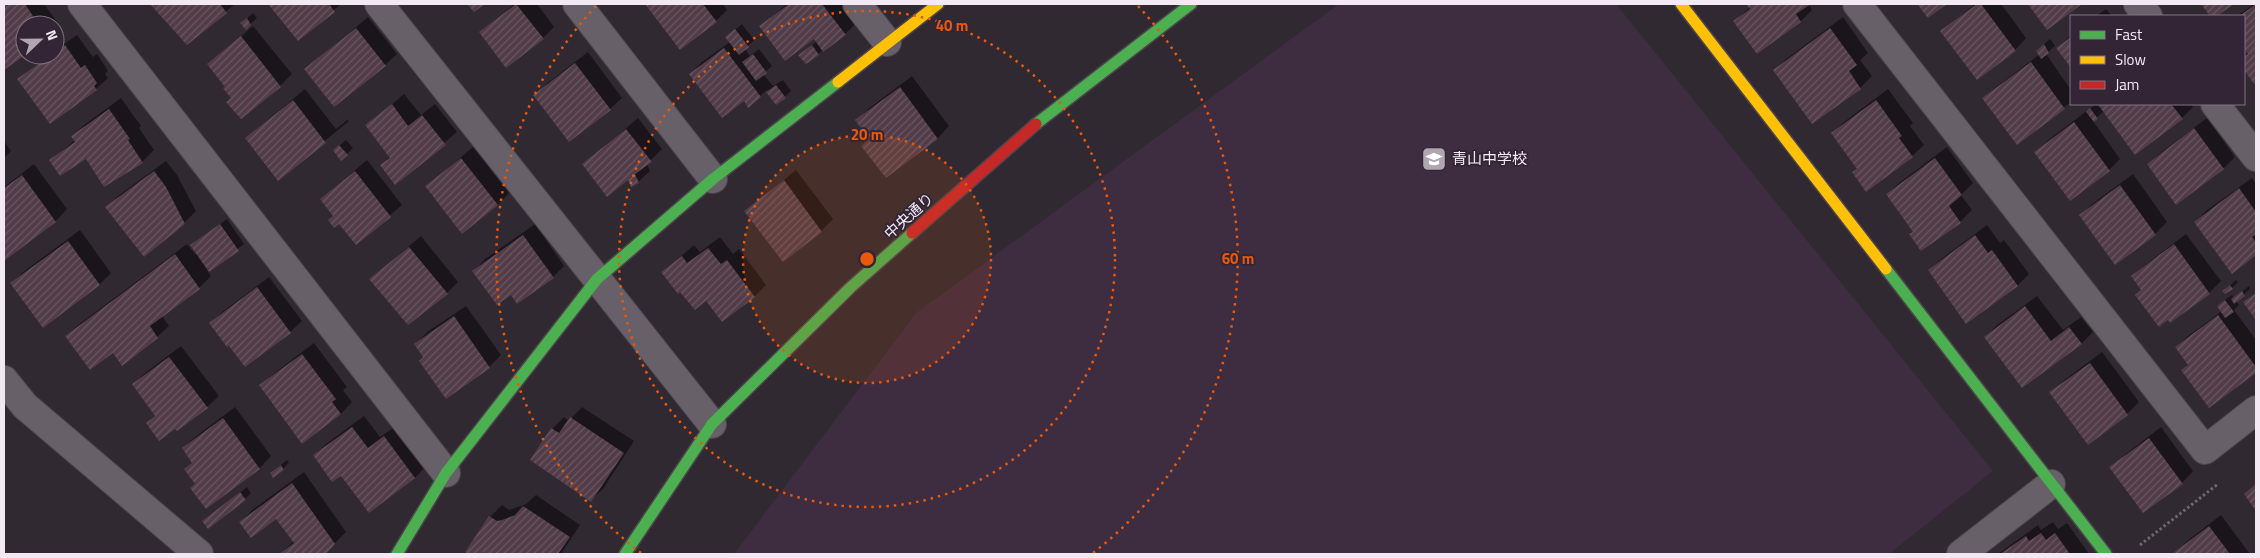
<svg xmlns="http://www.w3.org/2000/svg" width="2260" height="558" viewBox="0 0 2260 558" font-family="'Titillium Web','Noto Sans JP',sans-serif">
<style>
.built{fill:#3e2c40}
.shadow{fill:#0007}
.building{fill:url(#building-hatch)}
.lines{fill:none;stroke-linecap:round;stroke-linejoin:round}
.street-casing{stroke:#4d454e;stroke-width:30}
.fast-casing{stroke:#4d454e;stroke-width:14}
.slow-casing{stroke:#4d454e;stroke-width:14}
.jam-casing{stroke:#4d454e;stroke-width:14}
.path{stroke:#6d686e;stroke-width:3;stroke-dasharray:2.5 2.5;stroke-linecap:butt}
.street{stroke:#686069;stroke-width:28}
.fast{stroke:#4caf50;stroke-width:11}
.slow{stroke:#ffc107;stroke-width:11}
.jam{stroke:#c62828;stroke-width:11}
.ring{fill:none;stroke:#e8590c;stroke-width:2.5;stroke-dasharray:2.5 5}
.labels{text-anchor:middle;stroke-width:4;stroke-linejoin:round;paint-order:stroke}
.poi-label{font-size:15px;fill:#f3e9f4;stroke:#342536;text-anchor:start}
.street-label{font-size:15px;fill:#f3e9f4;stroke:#342536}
.centre{fill:#e8590c;stroke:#342536;stroke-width:2.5}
.ring-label{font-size:15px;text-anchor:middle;font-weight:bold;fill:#e8590c;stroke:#342536;stroke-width:4;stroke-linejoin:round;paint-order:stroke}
</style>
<defs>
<pattern id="building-hatch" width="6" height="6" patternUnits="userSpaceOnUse" patternTransform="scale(1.25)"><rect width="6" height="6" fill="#513c48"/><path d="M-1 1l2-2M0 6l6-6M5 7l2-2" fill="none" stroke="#6a5863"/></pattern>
</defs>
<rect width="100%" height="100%" fill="#312932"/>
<path class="built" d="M1339 4H1616L1993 471 1889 554H734L916 313Z"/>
<path class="shadow" d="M4 4H44L60 26 55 31V25H25V54L4 69Z
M152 4H235L187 44Z
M270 4H341L298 40Z
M514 4H537L554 27 543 38 481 32Z
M647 4H723L727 10 716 21 680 48Z
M787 4H842L856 23 845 34 818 54 800 55 817 41 814 37 761 26Z
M1748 4H1809L1812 10 1801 21 1758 53 1735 21 1750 7Z
M1975 4H2001L2026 38 2015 50 1942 31Z
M2029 4H2080L2047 28Z
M2254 4H2256V80L2254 82 2244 67V57L2249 52 2244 46V16H2237Z
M2106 9 2112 16H2096Z
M253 13 257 18 246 28 242 23Z
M368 17 397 54 385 65 306 69Z
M1843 17 1868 53 1860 60 1872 76 1860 88 1774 70 1786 59Z
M742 24 754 40 745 49 750 56 759 49 772 66 763 74 773 86 783 80 791 91 777 104 767 90 760 96 744 100 690 74 702 62 730 42 726 37Z
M253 26 292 74 280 86 232 98 227 86 209 64Z
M77 35 93 57 97 54 108 71 105 74 108 78 96 89 19 79 49 55H55V50Z
M2071 35V66L2058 48Z
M2050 39 2055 46 2046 54 2071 90V102L2017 143 1984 98 1996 87 2040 54 2043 45Z
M588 52 622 98 610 109 535 95 546 84Z
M912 76 949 126 938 138 886 176 870 138 857 121 868 109Z
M305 89 336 129 347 120 349 121 278 179 246 138Z
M1888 89 1913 123 1910 126 1924 145 1912 156 1858 168 1832 133 1844 122Z
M404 94 421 115 435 104 457 132 396 183 382 166 391 156 366 126Z
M121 98 141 126 139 128 154 150 142 162 86 157 51 160 75 140 72 136 84 125Z
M2096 104 2099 107 2102 104H2191L2193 107 2182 118 2104 111 2093 121 2120 159 2109 170 2036 152 2048 140Z
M638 118 662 149 647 164 650 171 638 182 583 165Z
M2207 118 2235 157 2224 168 2177 203 2148 164 2160 153Z
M346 140 353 148 347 154 335 150Z
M4 141 11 151 4 158Z
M473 147 509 193 498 205 426 187Z
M1947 147 1973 183 1961 195 1972 210 1960 222 1915 231 1887 194 1899 183Z
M367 160 402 205 356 244 321 199Z
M166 161 177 175 196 211 184 223 107 207 118 196Z
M34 164 67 209 56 221 4 259V187Z
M796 170 833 219 821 231 783 260 746 211Z
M2133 174 2167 222 2155 234 2115 263 2081 215 2092 204Z
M2252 178 2256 184V254L2232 272 2195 222 2207 210Z
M227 219 244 244 208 272 211 276 199 288 162 316 169 326 157 337 113 351 66 336 78 325 187 244 195 254 197 253 192 245Z
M535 224 564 266 553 277 474 271 485 259Z
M1987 225 2000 243 2004 240 2029 274 2018 285 1967 322 1929 270 1941 259Z
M80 230 111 273 100 284 43 326 12 283 23 272Z
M2186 234 2221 281 2209 293 2171 322 2133 276 2145 265Z
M421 236 458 282 447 293 371 279Z
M720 237 733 254 739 249 766 285 755 296 722 321 706 300 663 272 694 245 700 252Z
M269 277 302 321 290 332 211 323 222 312Z
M2236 280 2238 282 2232 288 2224 291Z
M2249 286 2250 289 2236 301 2239 305 2234 310 2256 340V372L2209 407 2183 370 2189 364 2176 347 2188 336 2222 311 2225 300 2232 295 2234 298Z
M2037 296 2063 330 2081 317 2093 332 2081 344 1986 337 1997 325Z
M466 306 501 355 489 367 425 357 416 344 427 332Z
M314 343 347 387 343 390 352 402 341 414 261 386 273 374Z
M181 346 219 396 207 407 147 423 155 415 133 384 145 373Z
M2102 352 2139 402 2127 414 2088 443 2051 392 2063 381Z
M235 407 271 456 260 468 206 507 197 483 186 469 193 462 183 448 195 437Z
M582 407 634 441 603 489 591 500 532 459 552 429 564 417 569 421Z
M364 416 380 437 396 426 426 466 415 478 341 474 314 455 326 444Z
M2161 427 2193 471 2182 483 2111 468 2123 456Z
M287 460 289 462 283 469 271 473Z
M304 472 346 532 324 554H280L294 541 277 517 241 522 252 510Z
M247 487 251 493 245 499 210 516Z
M536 495 580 525 561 554H487L482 551 480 554H471L467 551 490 517 502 505 509 510 526 504Z
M2221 515 2250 554H2176L2175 553 2187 541Z
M2053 522 2058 529 2067 523 2089 554H1998L2038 525 2041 530Z"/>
<path class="building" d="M4 4H25L39 25H25V55L4 70Z
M150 4H220L227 13 187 45Z
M268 4H329L335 12 298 41Z
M467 4H485L474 12Z
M516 4 544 39 506 68 479 32Z
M645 4H703L717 22 680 50Z
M789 4H822L846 35 823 52 814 39 785 61 759 26Z
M1746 4H1811L1796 14 1801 22 1757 54 1733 21 1750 9Z
M1917 4H1947L1928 18Z
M1977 4H1981L2016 51 1977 80 1940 31Z
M2028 4H2082L2047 30Z
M2201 4H2234L2217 16H2210Z
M2256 4V82L2254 84 2244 70V57L2248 54 2244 48V16H2239Z
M247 18 251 25 246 30 240 23Z
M356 28 386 66 334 107 304 69Z
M1830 28 1857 65 1849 71 1861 89 1812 124 1773 70Z
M735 29 749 47 739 55 725 37Z
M241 36 281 87 241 119 226 102 231 98 223 88 225 87 207 64Z
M2071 37V68L2056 48Z
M2044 44 2049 53 2041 59 2036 51Z
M65 45 81 68 85 65 97 83 94 86 97 90 50 124 17 79 51 55H55V52Z
M812 45 819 55 806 64 798 55Z
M724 48 761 97 748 108 744 101 722 118 689 74Z
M753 54 767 73 756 81 742 62Z
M2031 62 2065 109 2017 145 1982 98Z
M575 63 611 110 569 142 533 95Z
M776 85 786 98 776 105 766 92Z
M900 87 938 139 886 178 861 146 869 139 855 120Z
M293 100 326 143 278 181 245 138Z
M1876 100 1902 136 1899 138 1913 157 1866 192 1852 172 1857 169 1831 133Z
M392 104 408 126 422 115 446 145 395 185 380 165 390 158 365 125Z
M2101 104H2171L2183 119 2135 155 2099 106Z
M2090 108 2098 119 2094 122 2086 112Z
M109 109 130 139 128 140 143 163 104 187 86 159 60 176 49 160 75 142 71 136Z
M2074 122 2110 171 2070 201 2034 152Z
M2194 128 2224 169 2176 205 2147 164Z
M626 129 652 162 635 174 639 183 631 187 628 180 607 197 582 164Z
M339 145 348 155 341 161 333 150Z
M461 158 498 205 462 234 425 186Z
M1935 158 1962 195 1949 206 1961 223 1921 251 1909 234 1913 232 1886 194Z
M154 171 166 187 185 224 144 257 105 207Z
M355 171 391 217 356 245 339 224 334 228 328 220 333 216 320 199Z
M22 175 56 222 4 261V188Z
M784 180 822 232 783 262 744 211Z
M2120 185 2156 235 2115 265 2079 215Z
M2239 188 2256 212V234L2252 237 2256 242V255L2232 274 2194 222Z
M220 224 239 251 209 272 190 245Z
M523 235 554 278 517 304 511 295 497 305 472 271Z
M1975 235 1988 253 1992 250 2018 286 1966 324 1928 270Z
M68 241 100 285 43 328 10 283Z
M2174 244 2210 294 2170 323 2168 320 2159 327 2135 295 2141 290 2131 276Z
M409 247 448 294 408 325 369 279Z
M708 248 721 264 727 260 755 297 722 322 706 301 695 310 680 292 678 294 661 272 682 256 687 263Z
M175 254 200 289 150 326 158 338 122 366 113 353 90 370 65 336Z
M2230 285 2233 289 2225 294 2222 291Z
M257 287 291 333 245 367 229 346 227 347 209 323Z
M2242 291 2245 296 2234 304 2231 299Z
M2256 293V320L2243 302Z
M2225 300 2234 312 2225 318 2217 306Z
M2025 306 2051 341 2069 327 2082 344 2022 388 1984 337Z
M2218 315 2256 367V373L2209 408 2181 370 2188 365 2175 347Z
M454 316 490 368 446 399 419 361 423 357 414 344Z
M302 354 336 399 332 402 341 414 302 444 259 385Z
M169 357 208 408 177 431 175 429 159 441 146 423 155 416 132 384Z
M2090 363 2128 415 2088 445 2049 392Z
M570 417 624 453 591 502 530 460 551 428 559 433Z
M223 418 260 469 206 509 190 488 195 484 184 469 192 463 182 448Z
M352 427 368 448 384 436 415 478 369 513 341 476 332 482 313 455Z
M2149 438 2183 484 2143 513 2109 467Z
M281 465 284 470 273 478 270 473Z
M292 483 335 544 326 554H279L294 543 276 519 251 538 239 522Z
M2256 484V511L2244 494Z
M240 492 246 500 208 529 202 521Z
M523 506 570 537 558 554H485L482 552 480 554H469L465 552 489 516 497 521 502 520 515 515Z
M2209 526 2230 554H2175L2173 553Z
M2041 533 2046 540 2055 533 2070 554H2000L2026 536 2029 541Z"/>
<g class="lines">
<defs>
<path id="street" d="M82 4 446 473
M379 4 712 424
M577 4 713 179
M857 4 887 42
M1857 4 2205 450 2256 410
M2138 4 2148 16
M2215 104 2256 157
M4 380 25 406 199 554
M1961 554 2051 484"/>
<path id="fast" d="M1036 124 1191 4
M1886 269 2106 554
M397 554 446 473 597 279 713 179 838 82
M625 554 712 424 851 287 912 233"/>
<path id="slow" d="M1681 4 1886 269
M838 82 938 4"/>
<path id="jam" d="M912 233 1036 124"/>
</defs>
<use href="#street" class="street-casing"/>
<use href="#fast" class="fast-casing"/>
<use href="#slow" class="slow-casing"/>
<use href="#jam" class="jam-casing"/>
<path class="path" d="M2140 545 2218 484"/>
<use href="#street" class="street"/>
<use href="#fast" class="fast"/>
<use href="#slow" class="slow"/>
<use href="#jam" class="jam"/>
</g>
<circle cx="867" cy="259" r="124" fill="#e8590c" fill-opacity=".12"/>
<g class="ring">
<circle cx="867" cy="259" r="124"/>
<circle cx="867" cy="259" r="248"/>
<path d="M641 553A371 371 0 0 1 596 6M1138 6A371 371 0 0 1 1093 553"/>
</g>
<defs>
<symbol id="school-square" viewBox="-11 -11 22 22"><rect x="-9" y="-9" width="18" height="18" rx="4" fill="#afa6b0" stroke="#342536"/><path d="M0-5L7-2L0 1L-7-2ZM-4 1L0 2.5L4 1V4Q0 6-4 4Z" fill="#fff"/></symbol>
</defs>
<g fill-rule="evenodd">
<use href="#school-square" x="1420" y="145" width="28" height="28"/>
</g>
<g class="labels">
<g class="poi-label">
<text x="1452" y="164">青山中学校</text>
</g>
<g class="street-label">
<text transform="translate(909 216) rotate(-42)" y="5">中央通り</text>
</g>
</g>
<circle cx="867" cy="259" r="8" class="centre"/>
<g class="ring-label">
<text x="952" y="31">40 m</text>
<text x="867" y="140">20 m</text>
<text x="1238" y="264">60 m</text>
</g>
<rect width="2260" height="558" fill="none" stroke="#f3e9f4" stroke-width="10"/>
<rect x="2070" y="15" width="175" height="90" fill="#342536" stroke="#807382"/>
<rect x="2080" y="31" width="25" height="8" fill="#4caf50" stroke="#807382"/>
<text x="2115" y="40" font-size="15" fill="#f3e9f4">Fast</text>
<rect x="2080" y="56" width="25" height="8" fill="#ffc107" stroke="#807382"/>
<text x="2115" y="65" font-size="15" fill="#f3e9f4">Slow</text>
<rect x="2080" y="81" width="25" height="8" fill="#c62828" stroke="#807382"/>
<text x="2115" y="90" font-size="15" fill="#f3e9f4">Jam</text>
<g transform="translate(40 40) rotate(68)"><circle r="24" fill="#342536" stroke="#807382"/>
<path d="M0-4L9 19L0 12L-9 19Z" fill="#afa6b0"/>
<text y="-8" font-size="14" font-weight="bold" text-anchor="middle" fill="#f3e9f4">N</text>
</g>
</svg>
